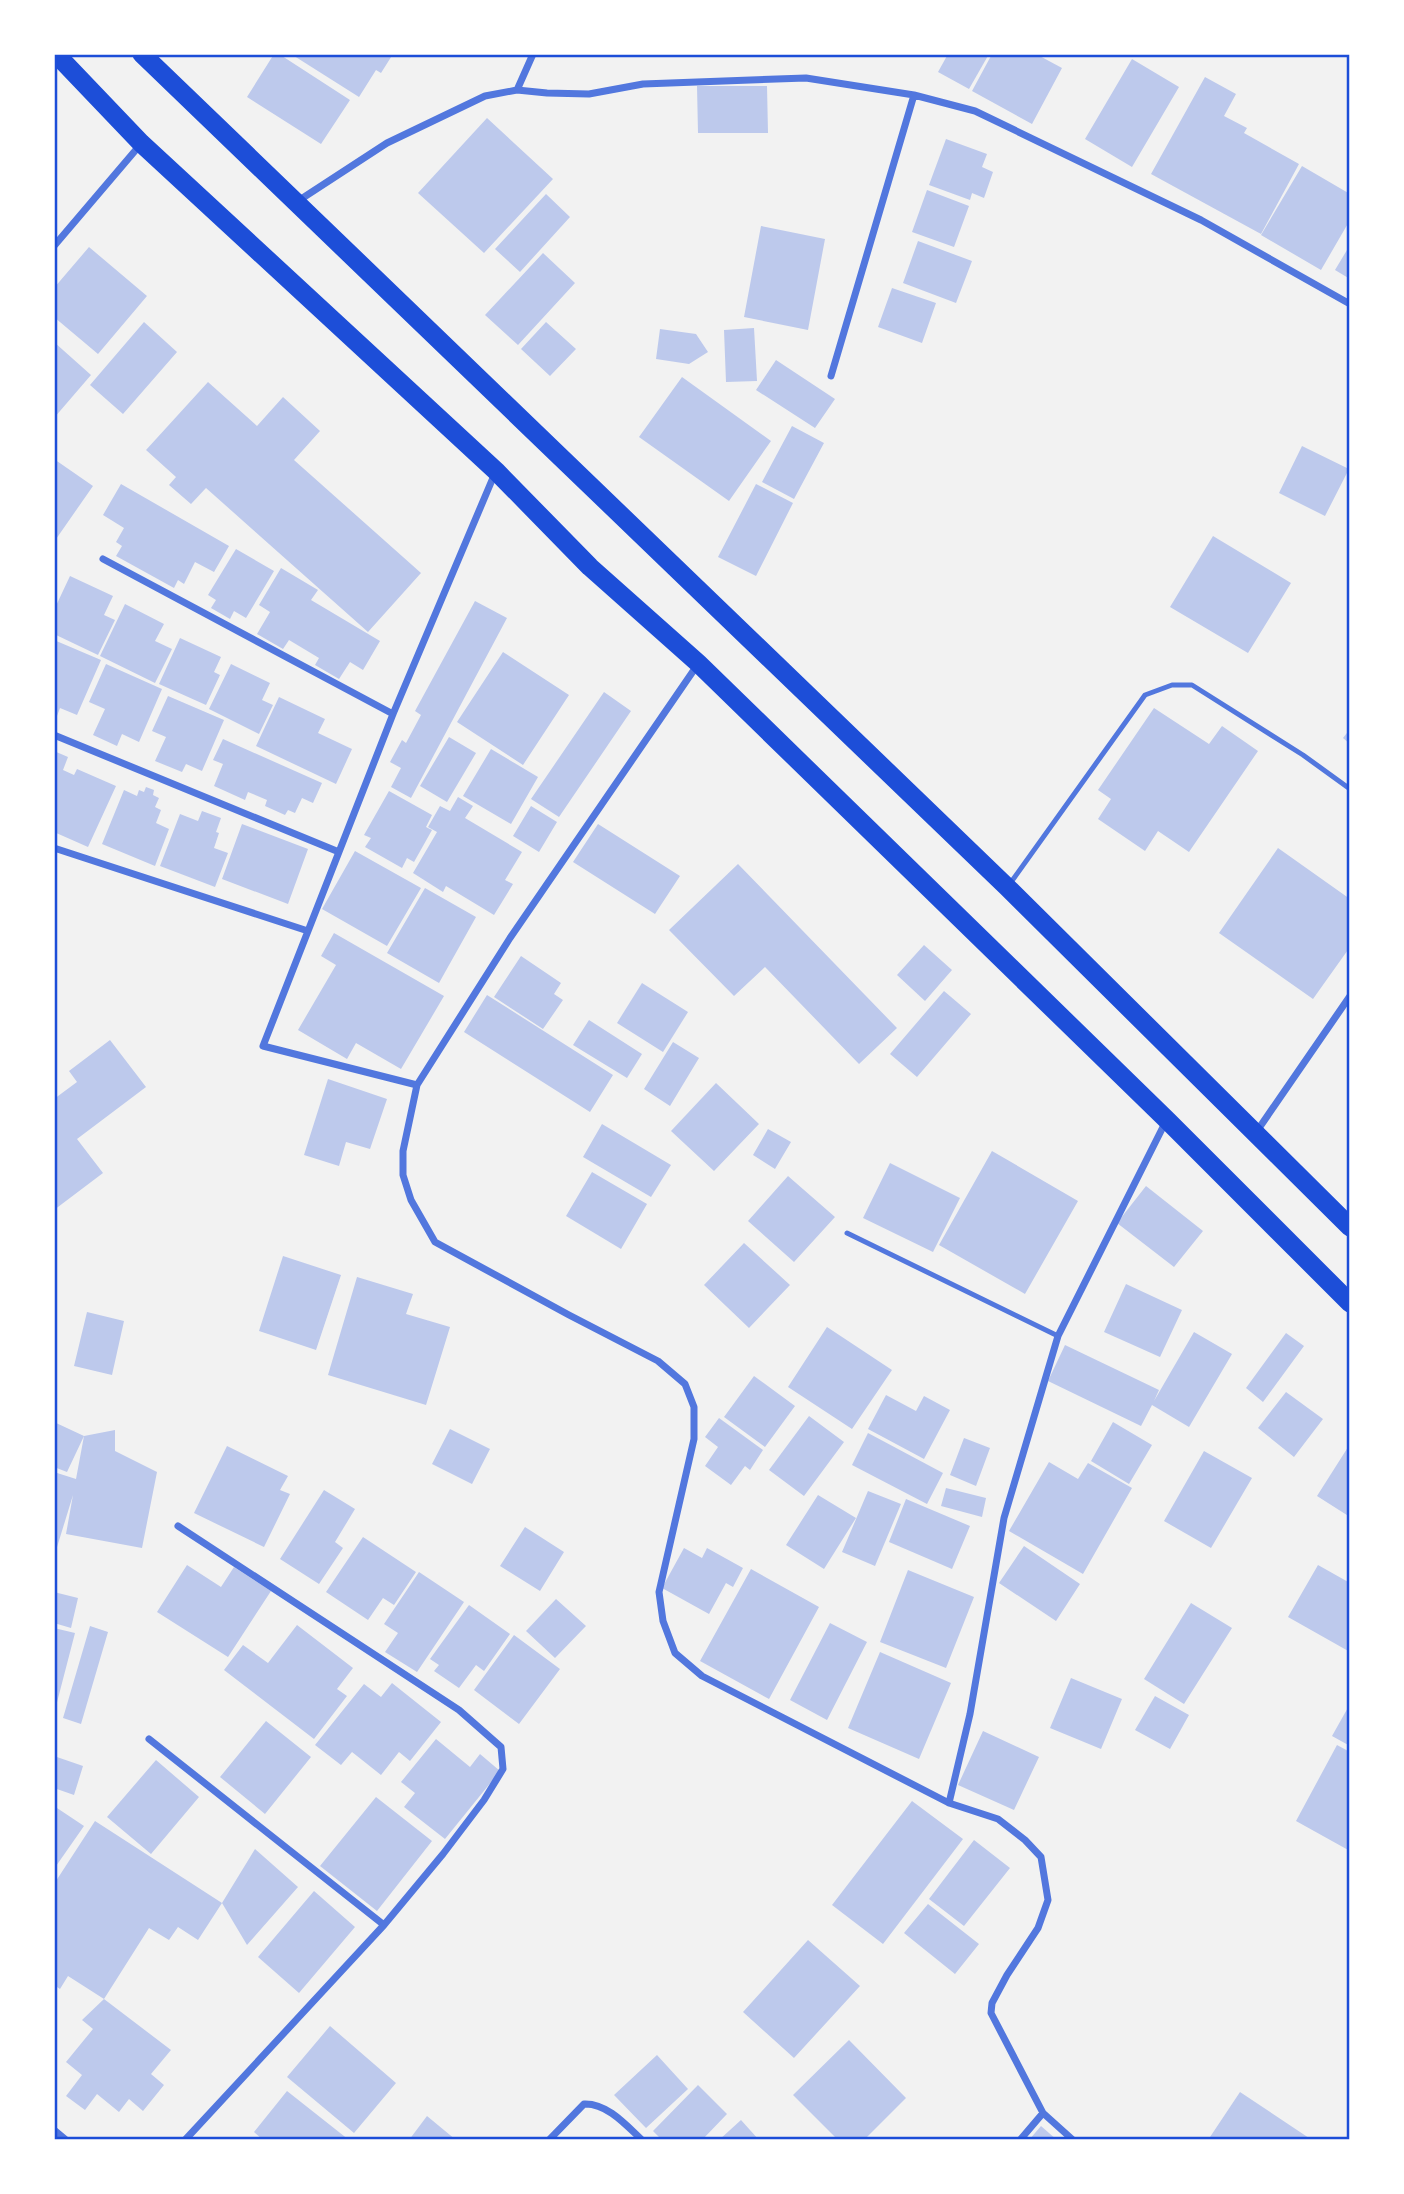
<svg xmlns="http://www.w3.org/2000/svg" width="1404" height="2194" viewBox="0 0 1404 2194" font-family="'IBM Plex Serif',serif">
<style>
.building{fill:#bdc9ec}
.lines{fill:none;stroke-linecap:round;stroke-linejoin:round}
.service{stroke:#5277de;stroke-width:5}
.minor{stroke:#5277de;stroke-width:7}
.trunk{stroke:#1d4ed8;stroke-width:19}
.neatline{fill:none;stroke:#1d4ed8;stroke-width:2.5}
</style>
<rect width="100%" height="100%" fill="#f2f2f2"/>
<path class="building" d="M274 54H279L350 100 321 144 247 97Z
M291 54H393L381 73 376 70 359 97Z
M948 54H989L969 89 938 72Z
M992 54H1036L1062 68 1032 124 972 91Z
M1132 59 1179 87 1132 167 1085 139Z
M1205 77 1236 94 1224 116 1247 128 1244 133 1299 164 1261 234 1151 174Z
M697 86H767L768 133H698Z
M487 118 553 179 484 253 418 193Z
M946 139 987 154 982 167 993 172 984 198 972 193 970 200 929 185Z
M1302 166 1350 194V220L1321 270 1261 235Z
M927 190 969 206 954 247 912 232Z
M546 194 570 217 520 272 495 249Z
M761 226 825 239 808 330 744 317Z
M918 241 972 261 956 303 903 283Z
M1350 245V279L1335 270Z
M89 247 147 296 98 354 54 317V288Z
M543 253 575 283 518 345 485 315Z
M892 288 936 303 922 343 878 327Z
M144 322 177 352 123 414 90 385Z
M546 322 576 349 550 376 521 349Z
M754 328 757 381 726 382 724 330Z
M660 329 696 334 708 352 689 364 656 359Z
M54 342 91 375 54 418Z
M776 360 835 399 815 428 756 390Z
M682 377 771 441 729 501 639 437Z
M208 382 257 426 283 397 320 431 294 460 421 573 368 632 206 488 191 504 169 485 176 477 146 450Z
M792 426 824 443 794 499 762 482Z
M1302 446 1349 469 1325 516 1279 493Z
M54 459 93 486 54 542Z
M121 484 229 546 214 572 195 562 184 584 178 580 174 588 116 556 122 546 116 542 124 528 103 515Z
M756 484 793 503 756 576 718 557Z
M1213 536 1291 583 1248 653 1170 607Z
M236 549 274 571 246 618 234 611 230 619 211 608 216 600 208 595Z
M281 568 318 590 311 600 380 641 363 670 350 662 339 679 315 665 319 658 289 640 283 649 257 634 270 612 259 605Z
M70 576 113 596 104 615 115 620 98 655 54 634V610Z
M475 601 507 618 411 798 391 787 401 768 390 762 402 740 406 743 421 715 415 711Z
M125 604 164 624 155 641 172 649 155 683 100 656Z
M180 638 221 657 214 672 220 675 206 705 159 684Z
M54 640 101 660 77 715 60 708 57 716 54 715Z
M503 652 569 695 523 765 457 722Z
M106 664 162 689 139 742 122 734 117 746 93 735 105 709 89 702Z
M231 664 270 683 262 700 273 705 259 734 209 709Z
M604 692 631 711 559 817 531 799Z
M168 696 224 720 202 771 186 764 182 772 155 761 166 737 152 731Z
M279 697 325 719 318 733 352 749 336 784 256 746Z
M1154 708 1209 744 1222 726 1258 751 1189 852 1158 831 1145 851 1098 819 1111 799 1098 790Z
M1350 729V744L1343 738Z
M449 737 476 753 447 802 420 786Z
M223 739 322 783 313 803 302 798 295 813 288 810 285 815 265 806 267 800 248 792 245 800 214 786 223 764 213 760Z
M491 749 538 777 511 824 463 796Z
M54 751 68 757 63 770 74 775 77 769 116 786 88 847 54 832Z
M146 787 154 790 153 795 159 798 155 807 161 810 156 823 169 829 155 866 102 844 124 790 137 796 139 790 144 792Z
M389 791 432 815 426 827 432 830 414 862 407 858 402 868 365 847 371 838 364 835Z
M458 797 473 806 465 818 522 852 505 880 513 884 494 915 446 886 443 892 413 873 437 832 428 827 440 806 450 811Z
M531 806 557 822 539 852 513 836Z
M202 811 221 818 216 832 219 833 214 848 228 853 215 887 160 866 180 814 198 821Z
M242 824 308 849 288 904 222 879Z
M598 824 680 876 655 914 573 862Z
M1278 848 1350 899V947L1313 999 1219 933Z
M355 851 421 888 387 946 322 909Z
M738 864 897 1028 859 1064 765 967 734 996 669 930Z
M425 888 476 917 439 983 387 953Z
M334 933 444 996 401 1069 356 1043 347 1059 298 1030 336 965 321 956Z
M924 945 952 970 925 1001 897 975Z
M521 956 561 983 554 994 563 1000 543 1029 494 997Z
M642 983 688 1012 663 1052 617 1023Z
M944 991 971 1014 917 1077 890 1054Z
M487 995 613 1075 590 1112 464 1032Z
M589 1020 642 1054 627 1078 573 1045Z
M110 1040 146 1087 77 1139 103 1173 54 1210V1099L77 1082 69 1071Z
M673 1042 699 1058 670 1106 644 1089Z
M328 1079 387 1099 370 1149 346 1142 339 1166 304 1155Z
M716 1083 759 1124 714 1171 671 1131Z
M602 1124 671 1165 651 1197 583 1157Z
M768 1129 791 1142 775 1169 753 1155Z
M992 1151 1078 1201 1025 1294 939 1245Z
M890 1163 960 1198 933 1252 863 1218Z
M592 1172 647 1204 621 1249 566 1216Z
M788 1176 835 1217 794 1262 748 1221Z
M1146 1186 1203 1231 1174 1267 1117 1223Z
M744 1243 790 1285 749 1328 704 1285Z
M283 1256 341 1275 316 1350 259 1331Z
M357 1277 413 1294 406 1314 450 1327 426 1405 328 1375Z
M1126 1284 1182 1310 1160 1357 1104 1332Z
M87 1312 124 1321 112 1375 74 1366Z
M827 1327 892 1370 852 1429 788 1387Z
M1194 1332 1232 1354 1189 1427 1152 1405 1141 1426 1048 1381 1065 1345 1159 1390 1154 1401Z
M1286 1333 1304 1346 1263 1402 1246 1388Z
M754 1376 795 1406 765 1447 724 1417Z
M1286 1392 1323 1419 1294 1457 1258 1428Z
M886 1395 916 1411 924 1396 950 1410 924 1459 868 1429Z
M809 1416 844 1442 804 1496 769 1470Z
M719 1418 763 1450 750 1470 745 1466 731 1485 705 1466 718 1447 705 1437Z
M54 1422 84 1436 115 1430V1451L157 1472 142 1548 66 1534 73 1495 54 1557V1472L76 1479 84 1436 67 1472 54 1467Z
M1113 1422 1152 1445 1129 1484 1091 1461Z
M450 1429 490 1449 472 1484 432 1464Z
M868 1433 943 1473 927 1504 852 1465Z
M964 1438 990 1448 976 1486 950 1475Z
M1350 1444V1517L1317 1496Z
M227 1446 288 1476 280 1490 290 1494 264 1547 194 1513Z
M1204 1451 1252 1478 1211 1548 1164 1521Z
M1049 1462 1078 1479 1088 1463 1132 1488 1083 1574 1009 1531Z
M946 1488 986 1498 982 1517 941 1506Z
M324 1490 355 1509 335 1542 343 1548 319 1584 280 1559Z
M868 1491 901 1504 875 1566 842 1552Z
M818 1495 856 1518 824 1569 786 1545Z
M906 1499 970 1526 952 1569 889 1542Z
M525 1527 564 1552 540 1591 500 1566Z
M363 1537 416 1572 394 1605 383 1598 368 1620 326 1592Z
M1024 1546 1080 1584 1056 1621 999 1583Z
M684 1548 702 1558 707 1548 743 1568 733 1587 726 1583 709 1614 662 1588Z
M187 1565 221 1587 234 1567 271 1591 228 1657 157 1612Z
M1318 1565 1350 1583V1652L1288 1617Z
M751 1569 819 1607 769 1699 700 1661Z
M908 1570 974 1597 946 1668 880 1642Z
M419 1572 464 1602 417 1672 385 1652 398 1633 384 1624Z
M54 1592 78 1598 71 1628 54 1623Z
M556 1599 586 1626 555 1658 526 1631Z
M1191 1603 1232 1628 1184 1704 1144 1679Z
M469 1605 510 1634 484 1671 476 1665 459 1688 434 1671 439 1665 430 1659Z
M830 1623 867 1642 827 1720 790 1700Z
M297 1625 353 1668 337 1689 347 1696 314 1739 224 1670 243 1645 268 1663Z
M90 1626 108 1632 81 1724 63 1718Z
M54 1628 75 1633 55 1710H54Z
M514 1635 560 1669 519 1724 474 1690Z
M880 1652 951 1683 919 1759 848 1728Z
M1071 1678 1122 1699 1101 1749 1050 1728Z
M392 1683 441 1722 410 1761 399 1752 381 1775 352 1752 341 1765 315 1745 364 1684 381 1697Z
M1155 1696 1189 1715 1170 1749 1135 1730Z
M1350 1704V1746L1332 1736Z
M266 1721 311 1757 265 1814 220 1777Z
M983 1731 1039 1757 1014 1810 958 1785Z
M436 1739 470 1767 480 1754 500 1771 445 1839 404 1807 415 1793 401 1782Z
M1337 1745 1350 1752V1851L1296 1821Z
M54 1756 83 1766 74 1795 54 1788Z
M156 1760 199 1797 151 1854 107 1817Z
M376 1797 432 1841 377 1911 320 1866Z
M912 1801 963 1839 883 1944 832 1905Z
M54 1806 84 1826 54 1869Z
M95 1821 222 1903 198 1940 178 1927 169 1940 149 1928 104 1999 171 2050 151 2074 164 2085 143 2111 129 2099 119 2112 97 2094 85 2110 66 2096 82 2075 66 2062 93 2029 82 2020 104 1999 68 1976 60 1989 54 1985V1884Z
M974 1840 1010 1868 964 1926 929 1899Z
M255 1849 298 1887 247 1945 222 1903Z
M314 1891 355 1927 299 1993 258 1957Z
M928 1904 979 1944 955 1974 904 1933Z
M808 1940 860 1986 794 2058 743 2012Z
M330 2026 396 2083 354 2133 287 2077Z
M849 2040 906 2098 864 2140H838L793 2095Z
M657 2055 688 2089 646 2128 614 2095Z
M698 2085 727 2114 702 2140H662L653 2131Z
M287 2091 349 2140H263L254 2132Z
M1240 2092 1312 2140H1208Z
M427 2116 456 2140H409Z
M741 2120 759 2140H719Z
M1041 2126 1057 2140H1029Z"/>
<g class="lines">
<path class="service" d="M1009 885 1145 695 1172 685H1192L1303 755 1350 789
M847 1233 1058 1336"/>
<path class="minor" d="M517 90 547 93 589 94 643 84 806 78 914 95 975 111 1201 220 1350 304
M298 201 387 143 485 96 517 90 533 54
M54 246 140 145
M831 376 914 95
M495 473 393 714 263 1046 417 1085 510 938 698 664
M103 559 393 714
M54 735 339 852
M54 848 308 931
M417 1085 403 1151V1175L411 1200 435 1242 569 1315 658 1361 685 1384 694 1407V1439L659 1592 663 1621 675 1653 702 1676 949 1803 998 1819 1025 1840 1041 1857 1048 1900 1038 1928 1007 1975 992 2003 991 2013 1043 2113 1073 2140
M1257 1131 1350 996
M178 1526 459 1710 501 1747 503 1769 484 1800 443 1854 384 1925 185 2140
M149 1739 384 1925
M949 1803 970 1714 1004 1518 1058 1336 1166 1121
M54 2130 66 2140
M549 2140 584 2104C607 2103 626 2125 642 2140
M1020 2140 1043 2113"/>
<path class="trunk" d="M56 54 141 143 496 471 590 567 698 663 1167 1120 1350 1303
M142 54 1007 887 1350 1227"/>
</g>
<rect width="1404" height="2194" fill="none" stroke="#ffffff" stroke-width="112"/>
<rect x="56" y="56" width="1292" height="2082" class="neatline"/>
</svg>
